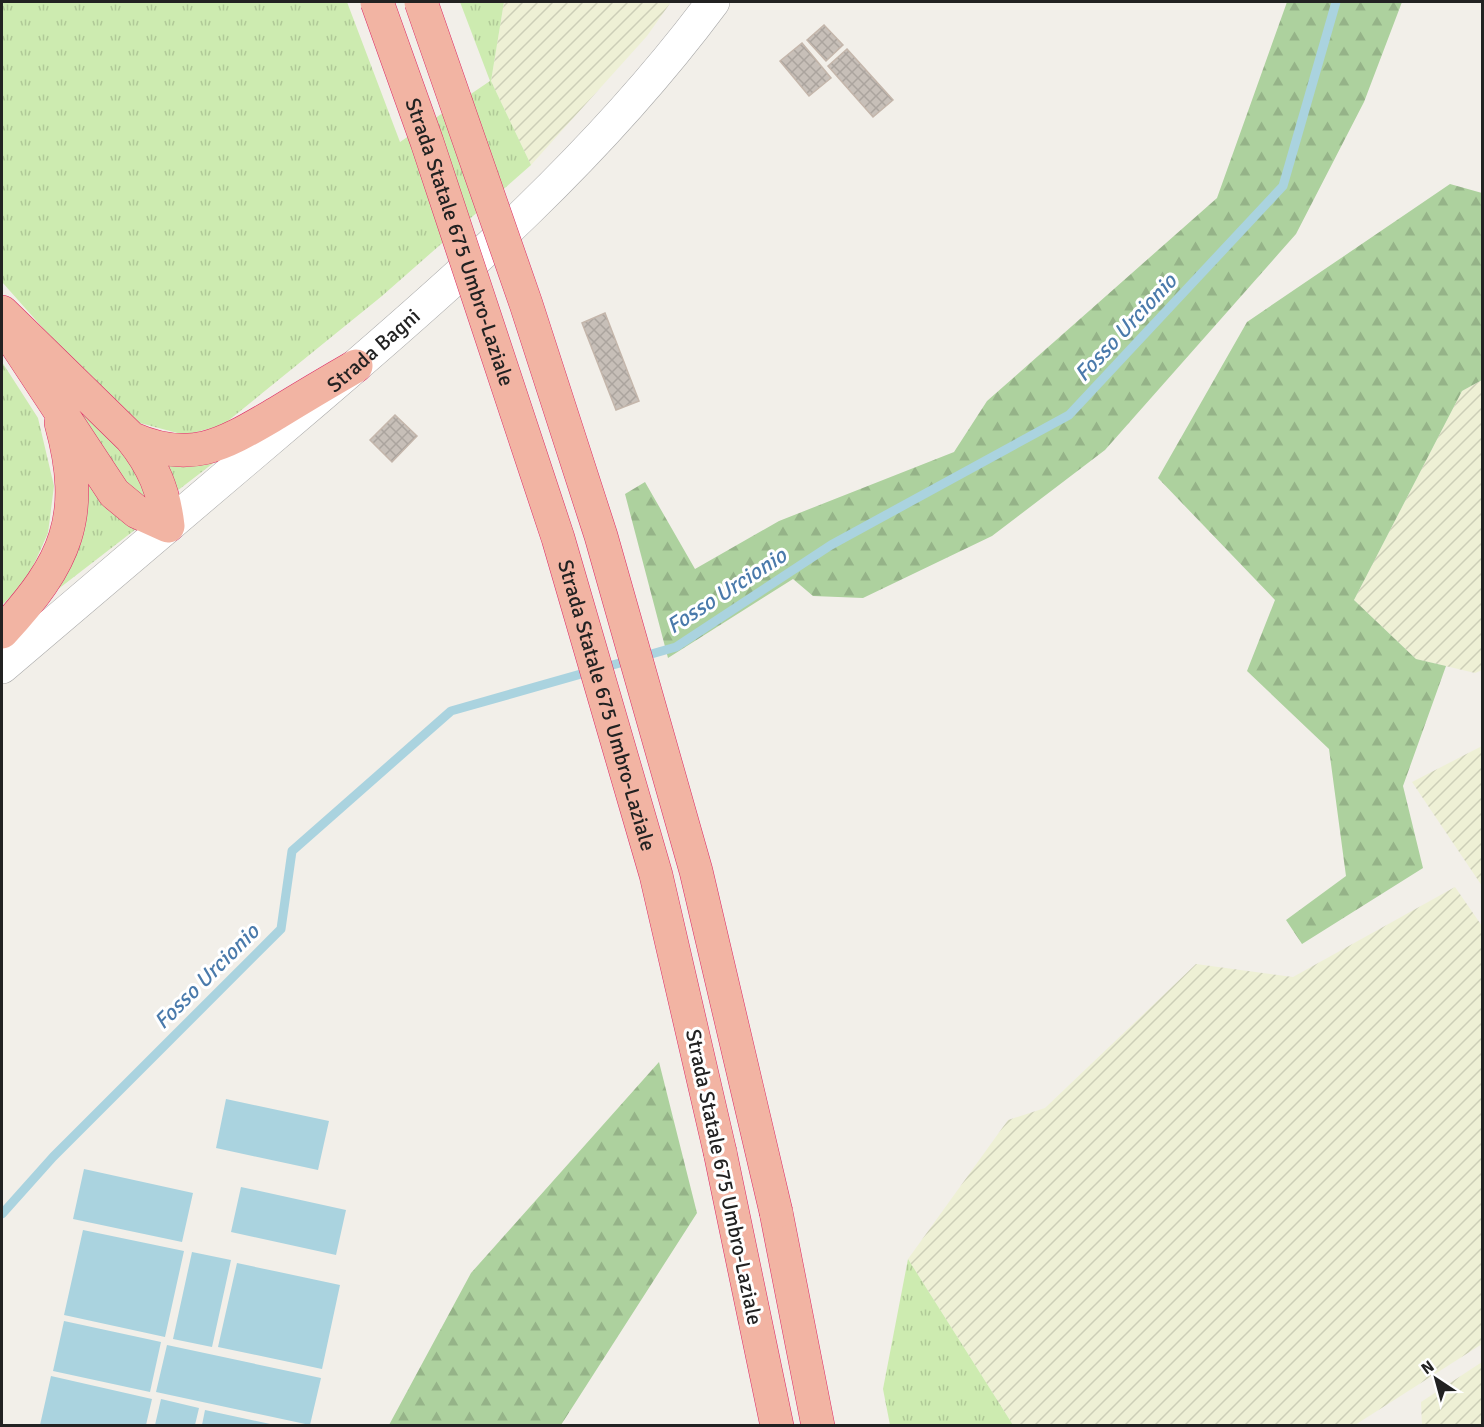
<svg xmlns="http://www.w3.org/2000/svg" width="1484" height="1427" viewBox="0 0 1484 1427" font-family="Signika,sans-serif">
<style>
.farmland{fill:url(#farmland-furrows)}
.grass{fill:url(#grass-tufts)}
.forest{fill:url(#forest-firs)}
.water{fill:#aad3df}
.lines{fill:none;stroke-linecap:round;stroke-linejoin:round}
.stream{stroke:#aad3df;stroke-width:9}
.building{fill:url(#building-cross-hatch);stroke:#c4b6ab;stroke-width:1.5}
.tertiary-casing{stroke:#a9a9a9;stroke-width:34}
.trunk-casing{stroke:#dc2a67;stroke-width:34}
.tertiary{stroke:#fff;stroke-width:33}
.trunk{stroke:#f2b4a3;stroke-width:33}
.trunk-bridge-casing{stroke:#dc2a67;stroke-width:34;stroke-linecap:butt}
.trunk-bridge{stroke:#f2b4a3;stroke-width:33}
.labels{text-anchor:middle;stroke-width:6;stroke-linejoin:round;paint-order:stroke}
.street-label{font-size:21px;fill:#222;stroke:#fff}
.water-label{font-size:22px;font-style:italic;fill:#4a7aab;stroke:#fff}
</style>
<defs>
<pattern id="farmland-furrows" width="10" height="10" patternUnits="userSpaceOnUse" patternTransform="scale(1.5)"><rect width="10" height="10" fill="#eef0d5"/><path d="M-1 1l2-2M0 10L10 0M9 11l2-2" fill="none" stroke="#ccceb7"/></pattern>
<pattern id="grass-tufts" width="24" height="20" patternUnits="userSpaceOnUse" patternTransform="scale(1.5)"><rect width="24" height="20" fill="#cdebb0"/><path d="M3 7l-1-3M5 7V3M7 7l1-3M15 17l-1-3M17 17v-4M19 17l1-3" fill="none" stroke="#b0c997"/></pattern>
<pattern id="forest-firs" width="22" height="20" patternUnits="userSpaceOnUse" patternTransform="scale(1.5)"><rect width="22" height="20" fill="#add19e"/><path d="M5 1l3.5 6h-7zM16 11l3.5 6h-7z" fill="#95b388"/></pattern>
<pattern id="building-cross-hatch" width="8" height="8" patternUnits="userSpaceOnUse" patternTransform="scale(1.5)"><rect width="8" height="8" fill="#c7bfb8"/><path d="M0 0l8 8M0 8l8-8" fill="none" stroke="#aba49e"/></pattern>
</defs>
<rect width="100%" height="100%" fill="#f2efe9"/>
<path class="farmland" d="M504 2H671L647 36 531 165 491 81Z
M1482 380V670L1475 673 1416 659 1354 600 1462 391Z
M1482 746V886L1412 782Z
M1455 887 1482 926V1344L1355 1425H1013L908 1259 1008 1120 1045 1108 1196 964 1293 977Z
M1482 1362V1425H1422L1421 1402Z"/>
<path class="grass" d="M2 2H347L400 142 490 81 460 2H504L491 81 531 165 382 296 223 425 185 435 136 422 97 389 2 282Z
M2 362 38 418 54 486 48 533 26 582 2 605Z
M67 395C92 416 149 463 147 498 116 485 84 424 67 395Z
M229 451 177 491 162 463Z
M86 472 136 529 57 590 80 533Z
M908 1259 1013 1425H890L883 1389Z"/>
<path class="forest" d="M1287 2H1402L1364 102 1296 234 1105 450 992 536 863 598 813 596 793 579 668 658 625 494 645 482 695 569 779 521 954 452 987 401 1217 198Z
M1450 184 1482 193V380L1462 391 1354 600 1416 659 1446 666 1403 786 1423 868 1302 944 1286 920 1346 876 1329 749 1247 671 1275 600 1158 478 1247 322Z
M659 1062 697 1213 561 1425H389L471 1273Z"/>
<path class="water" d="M226 1099 329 1121 318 1170 216 1148Z
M84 1169 193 1193 182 1242 73 1219Z
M241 1187 346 1210 336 1255 231 1232Z
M83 1230 184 1251 165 1337 64 1315Z
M192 1252 231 1260 212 1347 173 1339Z
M237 1263 340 1285 322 1369 218 1347Z
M64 1321 161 1342 150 1392 53 1371Z
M167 1345 321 1378 310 1425 156 1392Z
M51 1376 152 1399 146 1425H40Z
M161 1399 199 1408 195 1425H155Z
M205 1410 275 1425H202Z"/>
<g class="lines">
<path class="stream" d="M2 1214 53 1157 281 929 292 851 451 711 676 647 831 545 1069 415 1283 186 1336 2"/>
</g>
<path class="building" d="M824 25 843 45 826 61 807 40Z
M802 43 831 78 809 96 780 61Z
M847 49 893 100 873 117 828 66Z
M605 313 639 401 616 410 582 323Z
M395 415 417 436 392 462 370 440Z"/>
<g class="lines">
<defs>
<g id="tertiary">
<path id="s1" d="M2 667C106 578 211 489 316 400 460 277 600 154 713 2"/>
</g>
<path id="trunk" d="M2 312 131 438C153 465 164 491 168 526L137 512 114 493 2 323
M131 438C192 465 224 444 277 413 303 397 330 381 356 366
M2 632C66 563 87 517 61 423
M720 1152 777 1426
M776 1212 818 1426"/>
</defs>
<use href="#tertiary" class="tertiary-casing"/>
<use href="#trunk" class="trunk-casing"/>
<use href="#tertiary" class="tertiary"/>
<use href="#trunk" class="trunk"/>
<defs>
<g id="trunk-bridge">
<path id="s2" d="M377 2 427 142 558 538 656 875 720 1152"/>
<path d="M421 2 526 304 601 536 696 871 776 1212"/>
</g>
</defs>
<use href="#trunk-bridge" class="trunk-bridge-casing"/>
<use href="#trunk-bridge" class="trunk-bridge"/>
</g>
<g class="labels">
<g class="street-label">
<text dy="7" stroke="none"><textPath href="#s2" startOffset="254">Strada Statale 675 Umbro-Laziale</textPath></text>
<text dy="7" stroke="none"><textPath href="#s1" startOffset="488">Strada Bagni</textPath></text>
<text dy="7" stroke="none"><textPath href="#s2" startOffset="740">Strada Statale 675 Umbro-Laziale</textPath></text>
<text transform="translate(724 1177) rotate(78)" y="7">Strada Statale 675 Umbro-Laziale</text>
</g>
<g class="water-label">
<text transform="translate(1125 327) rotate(-47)" y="8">Fosso Urcionio</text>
<text transform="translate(726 590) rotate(-33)" y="8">Fosso Urcionio</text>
<text transform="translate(206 976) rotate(-45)" y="8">Fosso Urcionio</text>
</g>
</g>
<rect width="1484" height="1427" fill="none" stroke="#222222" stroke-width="6"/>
<g transform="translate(1436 1379) rotate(324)" stroke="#ffffff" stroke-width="4.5" paint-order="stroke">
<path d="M0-4.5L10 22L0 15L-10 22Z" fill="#222222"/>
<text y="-9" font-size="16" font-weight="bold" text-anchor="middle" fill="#222222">N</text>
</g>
</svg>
